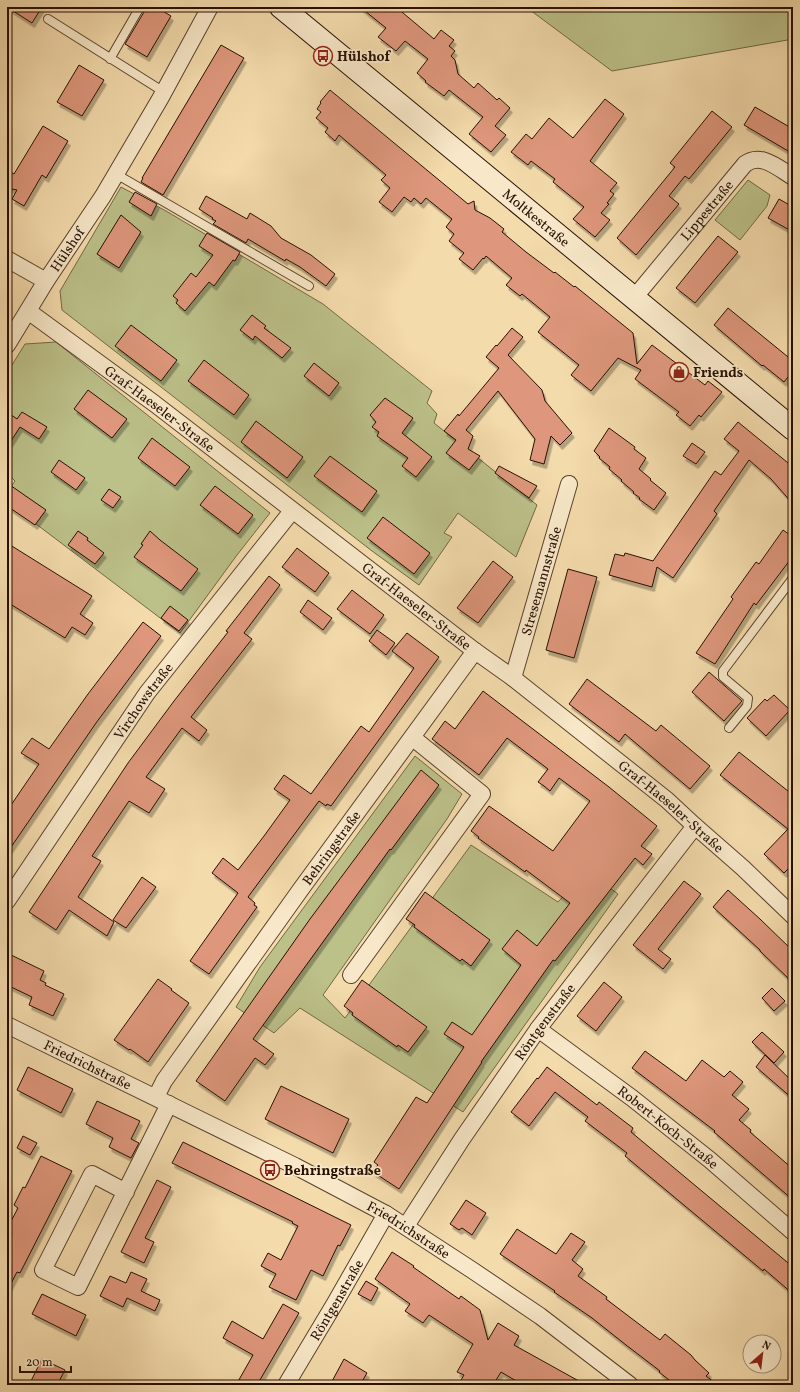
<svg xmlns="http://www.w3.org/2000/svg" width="800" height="1392" viewBox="0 0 800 1392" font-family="Vollkorn,serif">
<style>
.green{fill:#bcc089;stroke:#726846}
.building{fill:#de977c;stroke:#270f02;filter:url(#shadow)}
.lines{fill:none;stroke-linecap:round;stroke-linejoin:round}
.lane-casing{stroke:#5a422c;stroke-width:10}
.street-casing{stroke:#5a422c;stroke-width:18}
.secondary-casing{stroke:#270f02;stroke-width:24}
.lane{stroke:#f8e8c9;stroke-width:8}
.street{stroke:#f8e8c9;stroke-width:16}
.secondary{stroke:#f8e8c9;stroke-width:22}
.labels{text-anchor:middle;stroke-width:3.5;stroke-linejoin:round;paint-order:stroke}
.poi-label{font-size:14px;font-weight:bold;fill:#270f02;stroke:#f8e8c9;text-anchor:start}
.street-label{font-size:14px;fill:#270f02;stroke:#f8e8c9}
</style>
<defs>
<filter id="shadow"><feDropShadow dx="2.5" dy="4.5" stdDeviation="0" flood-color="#0004"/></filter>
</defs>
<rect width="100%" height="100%" fill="#f4dbac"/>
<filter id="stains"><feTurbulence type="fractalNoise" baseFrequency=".005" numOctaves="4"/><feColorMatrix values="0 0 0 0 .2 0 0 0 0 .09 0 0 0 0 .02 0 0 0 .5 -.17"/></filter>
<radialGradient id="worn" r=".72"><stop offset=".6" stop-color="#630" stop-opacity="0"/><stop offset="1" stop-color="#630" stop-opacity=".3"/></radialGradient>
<path class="green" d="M526 7H793V39L612 71Z
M748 180 770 195 767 206 740 240 715 220Z
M121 187 166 211 323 304 432 391 427 403 437 414 434 423 537 505 516 557 458 513 444 533 452 537 419 585 372 551 62 310 60 291Z
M56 342 270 513 237 555 180 633 7 502V492L15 481 7 473V373L25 344Z
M415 756 462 794 447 819 323 995 345 1018 471 845 558 902 587 871 618 894 463 1112 300 1008 274 1033 236 1007 260 967Z"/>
<path class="building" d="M7 7H42L32 23Z
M147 7H156L171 16 147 57 125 44Z
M360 7H396L434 39 441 30 454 40 449 46 455 51 451 56 455 60 458 74 474 88 478 83 497 100 499 98 510 108 495 126 506 135 491 152 469 134 483 117 449 90 444 96 425 82 426 81 417 73 428 59 405 41 396 51 378 37 386 28Z
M221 45 244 58 163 195 141 182 143 178H142Z
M79 65 104 80 82 116 57 102Z
M330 90 468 204 474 201 475 210 490 218 504 229 502 232 526 252 554 273 555 272 574 287 575 286 633 333 637 364 652 345 705 385 708 381 722 392 701 417 699 415 690 426 676 415 679 412 635 379 641 370 618 358 591 391 571 375 579 365 538 332 550 317 522 294 520 296 506 285 512 278 486 256 484 259 483 258 473 270 459 259 464 253 449 241 454 234 446 227 452 219 426 198 421 204 414 198 411 202 404 197 392 212 379 202 390 188 381 180 386 175 339 135 335 141 325 132 328 128 316 118 321 112 317 109 321 103 320 102Z
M605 99 624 114 590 161 617 183 610 191 614 194 607 203 609 204 601 213 610 220 595 237 573 219 584 207 553 182 555 179 531 161 528 165 511 152 526 134 532 139 549 118 573 138Z
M755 107 793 129V143L788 151 744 125Z
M712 111 732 127 689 179 685 176 669 196 679 204 636 255 617 238 675 167 670 163Z
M43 126 68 141 46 178 42 175 24 206 12 199 17 190 7 188V170L14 174Z
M135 192 157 204 151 216 129 202Z
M206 196 247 219 250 213 271 226 281 238 311 255 335 274 326 286 300 267 286 259 285 261 248 239 246 243 213 224 216 221 212 219 213 218 199 209Z
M779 199 793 207V232L768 218Z
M121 215 141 232 119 268 97 254Z
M207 233 240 252 235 261 233 260 214 286 209 282 185 311 176 303 178 300 173 296 191 273 196 277 213 255 199 246Z
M718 236 738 252 695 303 676 288Z
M728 308 793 361V371L784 382 763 365 762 366 714 325Z
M252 315 266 326 264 328 291 348 282 358 255 336 253 340 240 330Z
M131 325 177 360 161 381 115 346Z
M512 328 523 337 508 355 542 390 545 401 572 433 560 445 551 436 544 464 530 460 535 439 498 391 466 430 473 436 468 449 480 456 469 470 446 453 456 440 444 431 458 414 459 416 499 368 486 357 496 345 497 346Z
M204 360 249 395 234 415 188 381Z
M314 363 339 383 329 396 304 376Z
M88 390 127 419 112 438 74 409Z
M385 398 413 418 402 433 432 457 416 477 402 466 408 458 377 436 379 432 372 427 376 422 370 415Z
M7 412 17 419 22 412 47 427 39 439 20 427 7 447Z
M256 421 303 457 287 478 241 442Z
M738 422 793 467V504L771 479 749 460 714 511 717 514 673 578 657 567 652 587 609 575 615 554 624 556 625 553 653 561 715 471 721 475 739 451 724 439Z
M609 428 635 447 634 449 646 458 639 469 651 479 650 480 666 493 654 510 639 499 640 498 633 493 634 492 621 481 622 480 609 469 610 467 599 458 600 457 594 451Z
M152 438 190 467 175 486 138 458Z
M692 443 705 452 696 464 683 456Z
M330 456 377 491 362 512 314 476Z
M59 460 85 478 76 490 51 472Z
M499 466 537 486 529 498 495 473Z
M7 483 46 510 35 525 7 506Z
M215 486 253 515 238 534 200 505Z
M109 489 121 497 113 508 101 500Z
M383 517 430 553 414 574 367 538Z
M783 530 793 537V556L756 605 754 603 715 664 696 653 733 599 731 597 756 562 759 564Z
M78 531 88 538 87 540 104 553 95 564 68 545Z
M150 531 160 540 198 569 181 591 134 557 143 545 141 544Z
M7 543 92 596 80 614 93 623 85 635 72 627 65 638 7 602Z
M297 548 329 573 315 592 282 567Z
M493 561 513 577 478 623 457 608Z
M568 569 597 577 574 658 546 650Z
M269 576 280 585 244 633 252 639 191 717 207 730 199 741 182 728 146 777 165 789 149 813 129 801 92 856 101 861 78 897 114 922 107 936 69 910 56 930 29 912 128 763 174 701 228 632 226 631Z
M352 590 384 615 370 634 337 609Z
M308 600 332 618 323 630 300 612Z
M170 606 188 620 179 631 161 618Z
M143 622 161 636 96 723 7 853V811L39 764 21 753 32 738 49 749 88 694Z
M377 630 395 643 386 655 369 641Z
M407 633 439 657 331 806 327 804 326 806 319 801 248 897 255 903 254 905 257 907 209 974 190 961 238 893 212 873 223 858 238 870 264 836 290 800 274 789 284 775 311 794 361 726 369 732 414 668 392 651Z
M709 672 742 701 724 721 692 692Z
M587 679 656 731 661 725 710 766 690 789 625 734 619 742 569 704Z
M483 691 609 787 657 826 641 846 652 854 643 865 635 858 555 961 553 960 481 1062H482L399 1189 373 1172 378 1165 374 1162 416 1097 427 1103 464 1047 444 1034 452 1022 472 1035 521 965 502 949 517 930 537 946 570 903 526 870 525 872 478 838 479 837 471 831 489 806 553 851 590 801 559 778 550 791 544 786 538 782 548 769 507 738 479 775 432 739 445 721 455 729Z
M774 695 790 710 766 736 747 718 765 699 767 701Z
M739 752 793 795V864L784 873 764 854 788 829 720 775Z
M421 770 439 785 391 850 390 849 253 1039 274 1054 265 1065 255 1058 225 1101 196 1081 310 919Z
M142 877 156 887 126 928 113 920Z
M684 881 701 894 658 949 671 959 663 969 633 945Z
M728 890 760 919 793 951V983L760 951V950L713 907Z
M425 892 490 940 471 966 462 959 460 961 414 927 415 925 406 919Z
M7 953 44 971 40 980 46 983 45 985 64 994 53 1016 29 1005 32 997 7 985Z
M158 979 172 989 171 990 189 1003 148 1062 130 1049 129 1050 114 1040Z
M362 980 427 1027 408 1052 398 1045 397 1047 352 1015 353 1013 344 1006Z
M604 982 622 997 596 1031 577 1016Z
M772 988 785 1001 774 1011 762 998Z
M762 1032 784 1052 774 1063 752 1042Z
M645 1051 686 1081 702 1060 724 1077 730 1071 743 1082 732 1095 749 1109 739 1120 751 1130 750 1132 793 1169V1200L714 1132 715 1131 632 1068Z
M765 1055 793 1082V1099L756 1067Z
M28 1067 73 1089 61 1113 17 1090Z
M547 1067 597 1105 599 1102 633 1128 631 1132 793 1267V1294L764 1269 763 1271 625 1156 627 1153 585 1121 588 1117 555 1092 529 1126 511 1112 537 1078 538 1079Z
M281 1086 349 1119 333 1153 265 1119Z
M97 1101 140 1121 131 1139 139 1143 131 1158 109 1147 113 1138 86 1124Z
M23 1136 37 1143 30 1155 17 1148Z
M183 1142 351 1225 340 1246 338 1245 323 1276 311 1270 296 1300 269 1287 276 1274 261 1266 268 1253 281 1260 298 1226 292 1223 293 1222 172 1163Z
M41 1156 72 1171 20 1273 17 1272 7 1291V1245L12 1233 7 1231V1229L18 1208 14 1205 23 1187 25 1188Z
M157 1180 171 1187 145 1238 154 1242 144 1263 121 1252Z
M466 1200 486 1213 472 1235 462 1228 459 1230 450 1224Z
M517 1229 556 1254 571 1233 585 1242 572 1260 583 1269 578 1276 607 1297 606 1299 660 1340 665 1334 691 1355 695 1360 709 1373 706 1376 718 1385H669V1380L659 1372 660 1371 626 1345 592 1318 554 1292 555 1291 500 1254Z
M392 1252 414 1266 413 1267 459 1299 461 1296 480 1310 488 1340 498 1323 519 1336 514 1345 586 1385H523L501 1372 493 1385H458L464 1375 457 1372 473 1344 429 1315 423 1323 405 1311 410 1304 375 1279Z
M131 1272 147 1279 141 1291 160 1300 155 1311 127 1298 123 1307 100 1296 110 1276 126 1283Z
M366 1281 378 1288 371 1301 358 1294Z
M42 1294 86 1315 76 1336 32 1314Z
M283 1304 299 1313 257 1385H236L253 1355 223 1338 232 1321 263 1339Z
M42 1359 65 1370 57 1385H29Z
M344 1359 367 1373 360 1385H330Z"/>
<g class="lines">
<defs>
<path id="lane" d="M48 19 164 92
M110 59 140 7
M116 174 309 286
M729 728 747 706 748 698 723 677V671L793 578"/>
<g id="street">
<path d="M7 259 46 281"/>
<path id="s1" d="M634 298 745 164C761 152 778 168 793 177"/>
<path id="s2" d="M28 311 155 404 475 651 513 678 667 800 695 826 743 868 793 916"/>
<path id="s3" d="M7 345 46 281 103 196 160 99 210 7"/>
<path id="s4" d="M513 678 569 484"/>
<path id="s5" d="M7 901 147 693 292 511"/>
<path d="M351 975 482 794 413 738"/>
<path id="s6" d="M7 1025 295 1166 386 1214 472 1270 540 1316 630 1385"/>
<path id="s7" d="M538 1029 632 1098 710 1160 793 1232"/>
<path id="s8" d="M156 1097 164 1081 301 889 475 651"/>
<path d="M126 1192 92 1174 43 1270 78 1287 169 1104"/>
<path id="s9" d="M406 1226 462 1139 538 1029 695 826"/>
<path id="s10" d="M286 1385 335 1303 386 1214"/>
</g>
<g id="secondary">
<path id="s11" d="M281 7 793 429"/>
</g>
</defs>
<use href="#lane" class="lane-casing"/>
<use href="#street" class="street-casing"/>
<use href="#secondary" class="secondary-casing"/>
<use href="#lane" class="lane"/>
<use href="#street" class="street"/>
<use href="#secondary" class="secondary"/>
</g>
<defs>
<symbol id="bus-ring" viewBox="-11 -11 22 22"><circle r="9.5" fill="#f8e8c9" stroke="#8f2418" stroke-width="1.5"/><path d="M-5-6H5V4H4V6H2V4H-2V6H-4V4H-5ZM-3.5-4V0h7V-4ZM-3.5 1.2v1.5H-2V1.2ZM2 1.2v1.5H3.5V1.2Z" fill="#8f2418"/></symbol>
<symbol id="shop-ring" viewBox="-11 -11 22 22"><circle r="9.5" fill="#f8e8c9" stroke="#8f2418" stroke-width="1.5"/><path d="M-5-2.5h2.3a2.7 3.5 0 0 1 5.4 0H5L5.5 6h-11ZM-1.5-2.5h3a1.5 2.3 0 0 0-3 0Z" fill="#8f2418"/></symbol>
</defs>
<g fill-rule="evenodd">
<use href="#bus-ring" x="312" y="45" width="22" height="22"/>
<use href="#shop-ring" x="668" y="361" width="22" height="22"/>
<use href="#bus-ring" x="259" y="1159" width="22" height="22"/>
</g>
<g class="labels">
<g class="poi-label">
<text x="337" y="61">Hülshof</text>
<text x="693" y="377">Friends</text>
<text x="284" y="1175">Behringstraße</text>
</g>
<g class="street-label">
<text dy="5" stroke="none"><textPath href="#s1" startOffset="114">Lippestraße</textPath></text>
<text dy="5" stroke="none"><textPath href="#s11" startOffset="331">Moltkestraße</textPath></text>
<text dy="5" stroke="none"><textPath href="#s3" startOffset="113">Hülshof</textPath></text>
<text dy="5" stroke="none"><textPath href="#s2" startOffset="164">Graf-Haeseler-Straße</textPath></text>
<text dy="5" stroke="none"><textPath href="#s4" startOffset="101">Stresemannstraße</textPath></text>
<text dy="5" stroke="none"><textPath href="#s2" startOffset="488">Graf-Haeseler-Straße</textPath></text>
<text dy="5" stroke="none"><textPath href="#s5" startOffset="242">Virchowstraße</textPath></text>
<text dy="5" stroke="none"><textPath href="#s2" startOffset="812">Graf-Haeseler-Straße</textPath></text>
<text dy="5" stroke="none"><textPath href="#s8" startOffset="305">Behringstraße</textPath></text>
<text dy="5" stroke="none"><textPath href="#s9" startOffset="247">Röntgenstraße</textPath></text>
<text dy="5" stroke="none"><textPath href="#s6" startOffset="90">Friedrichstraße</textPath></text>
<text dy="5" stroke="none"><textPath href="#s7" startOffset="163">Robert-Koch-Straße</textPath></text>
<text dy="5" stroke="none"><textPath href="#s6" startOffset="451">Friedrichstraße</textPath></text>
<text dy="5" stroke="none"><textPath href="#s10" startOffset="99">Röntgenstraße</textPath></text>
</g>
</g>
<rect width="800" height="1392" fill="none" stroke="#f4dbac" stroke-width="24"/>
<rect x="8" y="8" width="784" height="1376" fill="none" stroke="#270f02" stroke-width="2"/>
<rect x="12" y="12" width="776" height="1368" fill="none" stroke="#270f02"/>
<g transform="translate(762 1354) rotate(28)"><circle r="19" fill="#f8e8c9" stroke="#a49179"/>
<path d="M0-3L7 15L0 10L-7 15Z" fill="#8f2418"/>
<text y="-6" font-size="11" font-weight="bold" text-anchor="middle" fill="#270f02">N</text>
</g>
<path d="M20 1366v6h51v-6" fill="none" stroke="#270f02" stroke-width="2"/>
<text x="26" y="1366" font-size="12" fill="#270f02" stroke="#f8e8c9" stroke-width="3" paint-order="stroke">20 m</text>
<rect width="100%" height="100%" filter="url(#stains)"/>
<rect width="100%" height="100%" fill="url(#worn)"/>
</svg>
